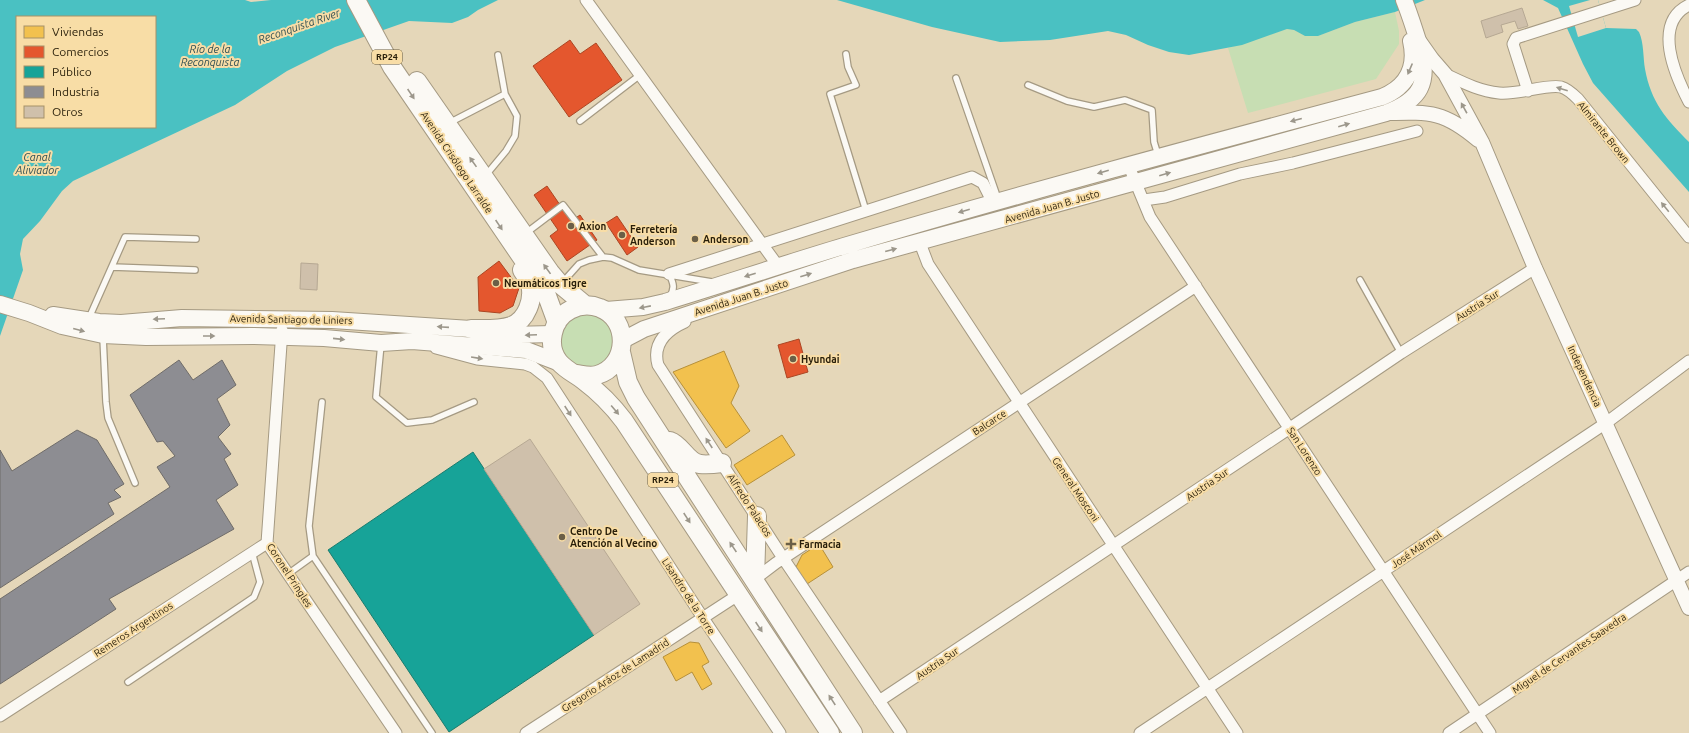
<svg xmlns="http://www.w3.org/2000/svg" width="1689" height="733" viewBox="0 0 1689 733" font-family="Ubuntu,sans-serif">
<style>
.green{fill:#c7deb3}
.water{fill:#4ac1c2;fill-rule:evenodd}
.pier{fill:#e5d7b9}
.homes{fill:#f2c14e;stroke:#b6903a}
.shops{fill:#e4572e;stroke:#ac4623}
.public{fill:#17a398;stroke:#1c7b6d}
.industry{fill:#8d8d92;stroke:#6f6c69}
.building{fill:#cfc0ab;stroke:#b6a893}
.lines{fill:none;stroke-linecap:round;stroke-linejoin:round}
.service-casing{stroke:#a59a83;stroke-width:8}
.minor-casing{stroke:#a59a83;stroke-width:13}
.tertiary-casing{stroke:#a59a83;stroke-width:16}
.secondary-casing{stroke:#a59a83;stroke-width:18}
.primary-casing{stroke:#a59a83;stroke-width:20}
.service{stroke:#fbf9f4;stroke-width:5.5}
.minor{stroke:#fbf9f4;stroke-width:11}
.tertiary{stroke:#fbf9f4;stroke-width:14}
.secondary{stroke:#fbf9f4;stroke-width:16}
.primary{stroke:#fbf9f4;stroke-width:18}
.oneway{fill:#9c978b}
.poi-dot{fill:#6b5f47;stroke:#f8dda6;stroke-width:1.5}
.labels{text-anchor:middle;stroke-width:4;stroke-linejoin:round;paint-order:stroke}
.shield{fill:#f8dda6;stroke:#675839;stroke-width:1}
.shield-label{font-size:9px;font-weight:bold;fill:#291f0a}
.street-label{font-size:10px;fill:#291f0a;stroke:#f8dda6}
.poi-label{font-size:10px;font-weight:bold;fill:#291f0a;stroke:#f8dda6;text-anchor:start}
.water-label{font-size:11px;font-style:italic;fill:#314f53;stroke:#f8dda6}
</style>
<rect width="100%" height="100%" fill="#e5d7b9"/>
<path class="green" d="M1395 12 1399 31V44L1376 79 1248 113 1228 48 1287 29 1294 30 1305 36H1318L1355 22Z
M593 312 609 322 617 340 605 365 577 369 558 348 560 329 574 315Z"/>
<path class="water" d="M0 0H245L251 2 271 0H498L478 10 468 17 452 23 409 21 335 47 287 71 235 105 73 181 62 191 40 221 23 239 20 254 23 270 0 336ZM17 17H155V127H17Z
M837 0H1425L1395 12 1355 22 1318 36H1305L1294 30 1287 29 1242 45 1189 55 1169 52 1148 45 1126 35 1108 31 1050 40 1000 42 932 27Z
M1543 0H1598L1606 28 1636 29 1639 32C1644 43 1643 57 1645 69 1651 102 1666 119 1689 142V192L1593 83 1583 64 1558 8Z"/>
<path class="pier" d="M1590 0H1598L1606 28 1578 37 1569 6Z"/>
<path class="homes" d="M724 351 739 386 731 403 750 431 726 448 673 372Z
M782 435 795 455 747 485 734 465Z
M819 544 833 567 807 584 796 567 802 555Z
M690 642 699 643 709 662 702 666 712 684 702 690 692 672 676 681 663 657Z"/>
<path class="shops" d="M570 40 580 54 596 43 622 80 569 117 533 66Z
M547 186 571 221 580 215 597 240 567 261 550 236 558 230 534 195Z
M617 216 638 247 627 255 606 223Z
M499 261 519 288 513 306 500 313 479 311 478 277Z
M799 339 808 372 787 378 778 345Z"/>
<path class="public" d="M473 452 594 635 449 732 328 550Z"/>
<path class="industry" d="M179 360 193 380 222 360 236 385 217 399 230 425 218 437 231 454 224 459 238 485 216 500 234 529 109 599 116 609 0 684V599L170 487 157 467 175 456 163 441 157 442 130 395Z
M77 430 97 440 124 484 114 490 121 497 108 503 114 514 0 588V450L12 471Z"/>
<path class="building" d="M1522 8 1528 26 1518 29 1515 21 1501 25 1503 32 1486 38 1481 21Z
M301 263 318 264 317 290 300 289Z
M530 439 640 604 594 635 484 469Z"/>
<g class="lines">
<defs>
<path id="service" d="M846 54 848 67 856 85 830 94 866 211
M956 78 998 199
M1028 85 1067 101 1094 107 1125 100 1152 110 1154 142 1158 155
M580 121 640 75
M449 123 505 94
M486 175 506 151 515 136 517 116 505 94 498 55
M526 233 563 205 603 257
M112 267 195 270
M669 274C673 282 676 289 669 297
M1360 280 1401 353
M562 283 579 264 589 260 603 257 612 258 639 270 712 282
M89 318 125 237 196 239
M103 337 106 402 108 418 135 483
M381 344 376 397 407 423 432 420 474 402
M322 402 309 526 313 556 432 733
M288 574 313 556
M128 682 254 597 260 582 252 552"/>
<path id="minor" d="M586 0 778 266
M1689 5C1652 23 1675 75 1689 102
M1445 74C1462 82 1479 91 1499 93 1518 95 1546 84 1561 87 1568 89 1573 94 1578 99L1689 237
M1528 91 1513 44 1516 38 1635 0
M1128 164 1150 217 1490 733
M1144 200 1165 197 1240 174 1293 163 1417 131
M920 243 928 264 1237 733
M669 274 972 177 983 183 993 203
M685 322C667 330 652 343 658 365L783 558 901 733
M282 330 267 543 396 733
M436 348 477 359 525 364 533 367 547 378 703 618 780 733
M755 579 776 563 1196 286
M879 701 1290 428 1401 353 1535 268
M0 716 267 543
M526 733 738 595
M1140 733 1606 423 1689 361
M1449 733 1689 572"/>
<path id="tertiary" d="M1420 42 1432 59 1445 74 1482 142 1535 268 1689 608
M1387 113C1430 112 1444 111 1478 140"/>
<path id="secondary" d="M0 304 29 313 62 326 103 335 146 337 253 336 324 338 381 343 412 341 526 350 560 363
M606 310 643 307 665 302C724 284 784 264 844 246 1022 193 1202 145 1382 97 1407 87 1417 67 1411 41
M53 315 99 322 121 323 182 318 332 320 471 329 509 335 553 334
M623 340 644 329 853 260 1386 113C1421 100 1430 82 1420 47 1415 31 1410 15 1404 0"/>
<path id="primary" d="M356 0 392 67 546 293 557 323
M417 81 550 272 561 285 585 305
M471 329C484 329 499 330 511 326 527 320 534 299 530 284 528 279 525 275 522 270
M621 352 628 382 636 398 853 733
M576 374C583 375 590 377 597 375 629 366 630 319 600 308 590 304 579 305 570 310 552 319 546 346 559 362 566 370 575 374 583 380 599 392 612 405 624 421L830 733
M670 441C682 445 687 462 700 464 707 465 715 464 722 463
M755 579 757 516"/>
</defs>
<use href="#service" class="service-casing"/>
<use href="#minor" class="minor-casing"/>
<use href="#tertiary" class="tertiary-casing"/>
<use href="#secondary" class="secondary-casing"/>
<use href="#primary" class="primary-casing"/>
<use href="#service" class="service"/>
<use href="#minor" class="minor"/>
<use href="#tertiary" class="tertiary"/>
<use href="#secondary" class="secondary"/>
<use href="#primary" class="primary"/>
</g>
<defs><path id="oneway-solid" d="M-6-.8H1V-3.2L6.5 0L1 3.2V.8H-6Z"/></defs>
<g class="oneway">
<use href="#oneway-solid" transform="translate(1410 69) rotate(113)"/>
<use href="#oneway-solid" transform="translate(1562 89) rotate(-163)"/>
<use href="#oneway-solid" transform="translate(411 94) rotate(56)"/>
<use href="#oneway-solid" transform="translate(1464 108) rotate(-119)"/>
<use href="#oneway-solid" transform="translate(1296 120) rotate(165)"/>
<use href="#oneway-solid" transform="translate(1344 125) rotate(-16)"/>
<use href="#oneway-solid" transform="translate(473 162) rotate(-125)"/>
<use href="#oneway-solid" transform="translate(1103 172) rotate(164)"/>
<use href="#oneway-solid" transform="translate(1165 174) rotate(-16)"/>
<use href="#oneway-solid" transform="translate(1665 207) rotate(-129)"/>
<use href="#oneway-solid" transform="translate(964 211) rotate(164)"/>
<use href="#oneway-solid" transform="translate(499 225) rotate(56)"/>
<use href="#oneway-solid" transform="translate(891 250) rotate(-15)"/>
<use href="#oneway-solid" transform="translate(547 269) rotate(-126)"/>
<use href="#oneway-solid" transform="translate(750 275) rotate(162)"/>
<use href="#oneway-solid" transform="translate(806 275) rotate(-18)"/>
<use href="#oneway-solid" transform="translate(645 307) rotate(169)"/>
<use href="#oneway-solid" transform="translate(159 319) rotate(177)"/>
<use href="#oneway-solid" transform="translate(443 327) rotate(-176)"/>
<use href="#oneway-solid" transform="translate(79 330) rotate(15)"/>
<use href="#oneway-solid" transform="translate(531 335) rotate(177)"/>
<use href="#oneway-solid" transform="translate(209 336)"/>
<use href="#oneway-solid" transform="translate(339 339) rotate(6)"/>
<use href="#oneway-solid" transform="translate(477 358) rotate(9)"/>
<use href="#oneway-solid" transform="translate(615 410) rotate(50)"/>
<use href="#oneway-solid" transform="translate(568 411) rotate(57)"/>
<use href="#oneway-solid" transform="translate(709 443) rotate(-123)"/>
<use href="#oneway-solid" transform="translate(687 518) rotate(57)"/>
<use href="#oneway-solid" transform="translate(733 547) rotate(-124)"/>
<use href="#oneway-solid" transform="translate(759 627) rotate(56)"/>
<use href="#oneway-solid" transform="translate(832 700) rotate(-123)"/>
</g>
<g class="poi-dot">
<circle cx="571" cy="226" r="4"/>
<circle cx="622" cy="235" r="4"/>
<circle cx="695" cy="239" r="4"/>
<circle cx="496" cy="283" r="4"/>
<circle cx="793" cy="359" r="4"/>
<circle cx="562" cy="537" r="4"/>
<path d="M789 538h4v4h4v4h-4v4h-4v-4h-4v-4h4z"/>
</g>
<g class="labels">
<g class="shield">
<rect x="372" y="50" width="30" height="14" rx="3"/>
<rect x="648" y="473" width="30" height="14" rx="3"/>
</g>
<g class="shield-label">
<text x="387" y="60">RP24</text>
<text x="663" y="483">RP24</text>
</g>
<g class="street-label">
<text transform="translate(1604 132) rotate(51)" y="4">Almirante Brown</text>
<text transform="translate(457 162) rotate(56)" y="4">Avenida Crisólogo Larralde</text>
<text transform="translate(1052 206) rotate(-16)" y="4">Avenida Juan B. Justo</text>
<text transform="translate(741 297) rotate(-18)" y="4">Avenida Juan B. Justo</text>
<text transform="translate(1477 305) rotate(-32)" y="4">Austria Sur</text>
<text transform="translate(291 319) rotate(1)" y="4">Avenida Santiago de Liniers</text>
<text transform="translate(1585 376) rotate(65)" y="4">Independencia</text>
<text transform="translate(989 422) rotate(-33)" y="4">Balcarce</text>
<text transform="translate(1305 451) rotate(57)" y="4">San Lorenzo</text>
<text transform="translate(1207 484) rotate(-34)" y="4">Austria Sur</text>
<text transform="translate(1076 489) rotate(56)" y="4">General Mosconi</text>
<text transform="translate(750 505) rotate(57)" y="4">Alfredo Palacios</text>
<text transform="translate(1416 549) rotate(-34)" y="4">José Mármol</text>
<text transform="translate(290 575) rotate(57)" y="4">Coronel Pringles</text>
<text transform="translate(689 596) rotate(57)" y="4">Lisandro de la Torre</text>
<text transform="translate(133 629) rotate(-33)" y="4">Remeros Argentinos</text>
<text transform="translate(1569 653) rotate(-34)" y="4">Miguel de Cervantes Saavedra</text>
<text transform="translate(937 663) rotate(-34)" y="4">Austria Sur</text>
<text transform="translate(615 675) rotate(-33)" y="4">Gregorio Aráoz de Lamadrid</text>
</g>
<g class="poi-label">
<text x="579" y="230">Axion</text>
<text x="630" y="233">Ferretería<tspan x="630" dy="12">Anderson</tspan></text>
<text x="703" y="243">Anderson</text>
<text x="504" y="287">Neumáticos Tigre</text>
<text x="801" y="363">Hyundai</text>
<text x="570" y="535">Centro De<tspan x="570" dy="12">Atención al Vecino</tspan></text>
<text x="799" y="548">Farmacia</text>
</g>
<g class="water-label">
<text transform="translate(299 26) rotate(-19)" y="4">Reconquista River</text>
<text x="210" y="53">Río de la<tspan x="210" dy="13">Reconquista</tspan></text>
<text x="37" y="161">Canal<tspan x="37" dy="13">Aliviador</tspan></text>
</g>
</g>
<rect x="16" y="16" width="140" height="112" fill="#f8dda6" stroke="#a59168"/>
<rect x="24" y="26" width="20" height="12" fill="#f2c14e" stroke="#a59168"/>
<text x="52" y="36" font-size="12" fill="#291f0a">Viviendas</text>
<rect x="24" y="46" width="20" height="12" fill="#e4572e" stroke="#a59168"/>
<text x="52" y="56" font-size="12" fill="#291f0a">Comercios</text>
<rect x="24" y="66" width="20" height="12" fill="#17a398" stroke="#a59168"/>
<text x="52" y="76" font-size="12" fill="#291f0a">Público</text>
<rect x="24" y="86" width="20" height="12" fill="#8d8d92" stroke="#a59168"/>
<text x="52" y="96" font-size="12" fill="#291f0a">Industria</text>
<rect x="24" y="106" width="20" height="12" fill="#cfc0ab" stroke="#a59168"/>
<text x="52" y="116" font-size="12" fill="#291f0a">Otros</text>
</svg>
